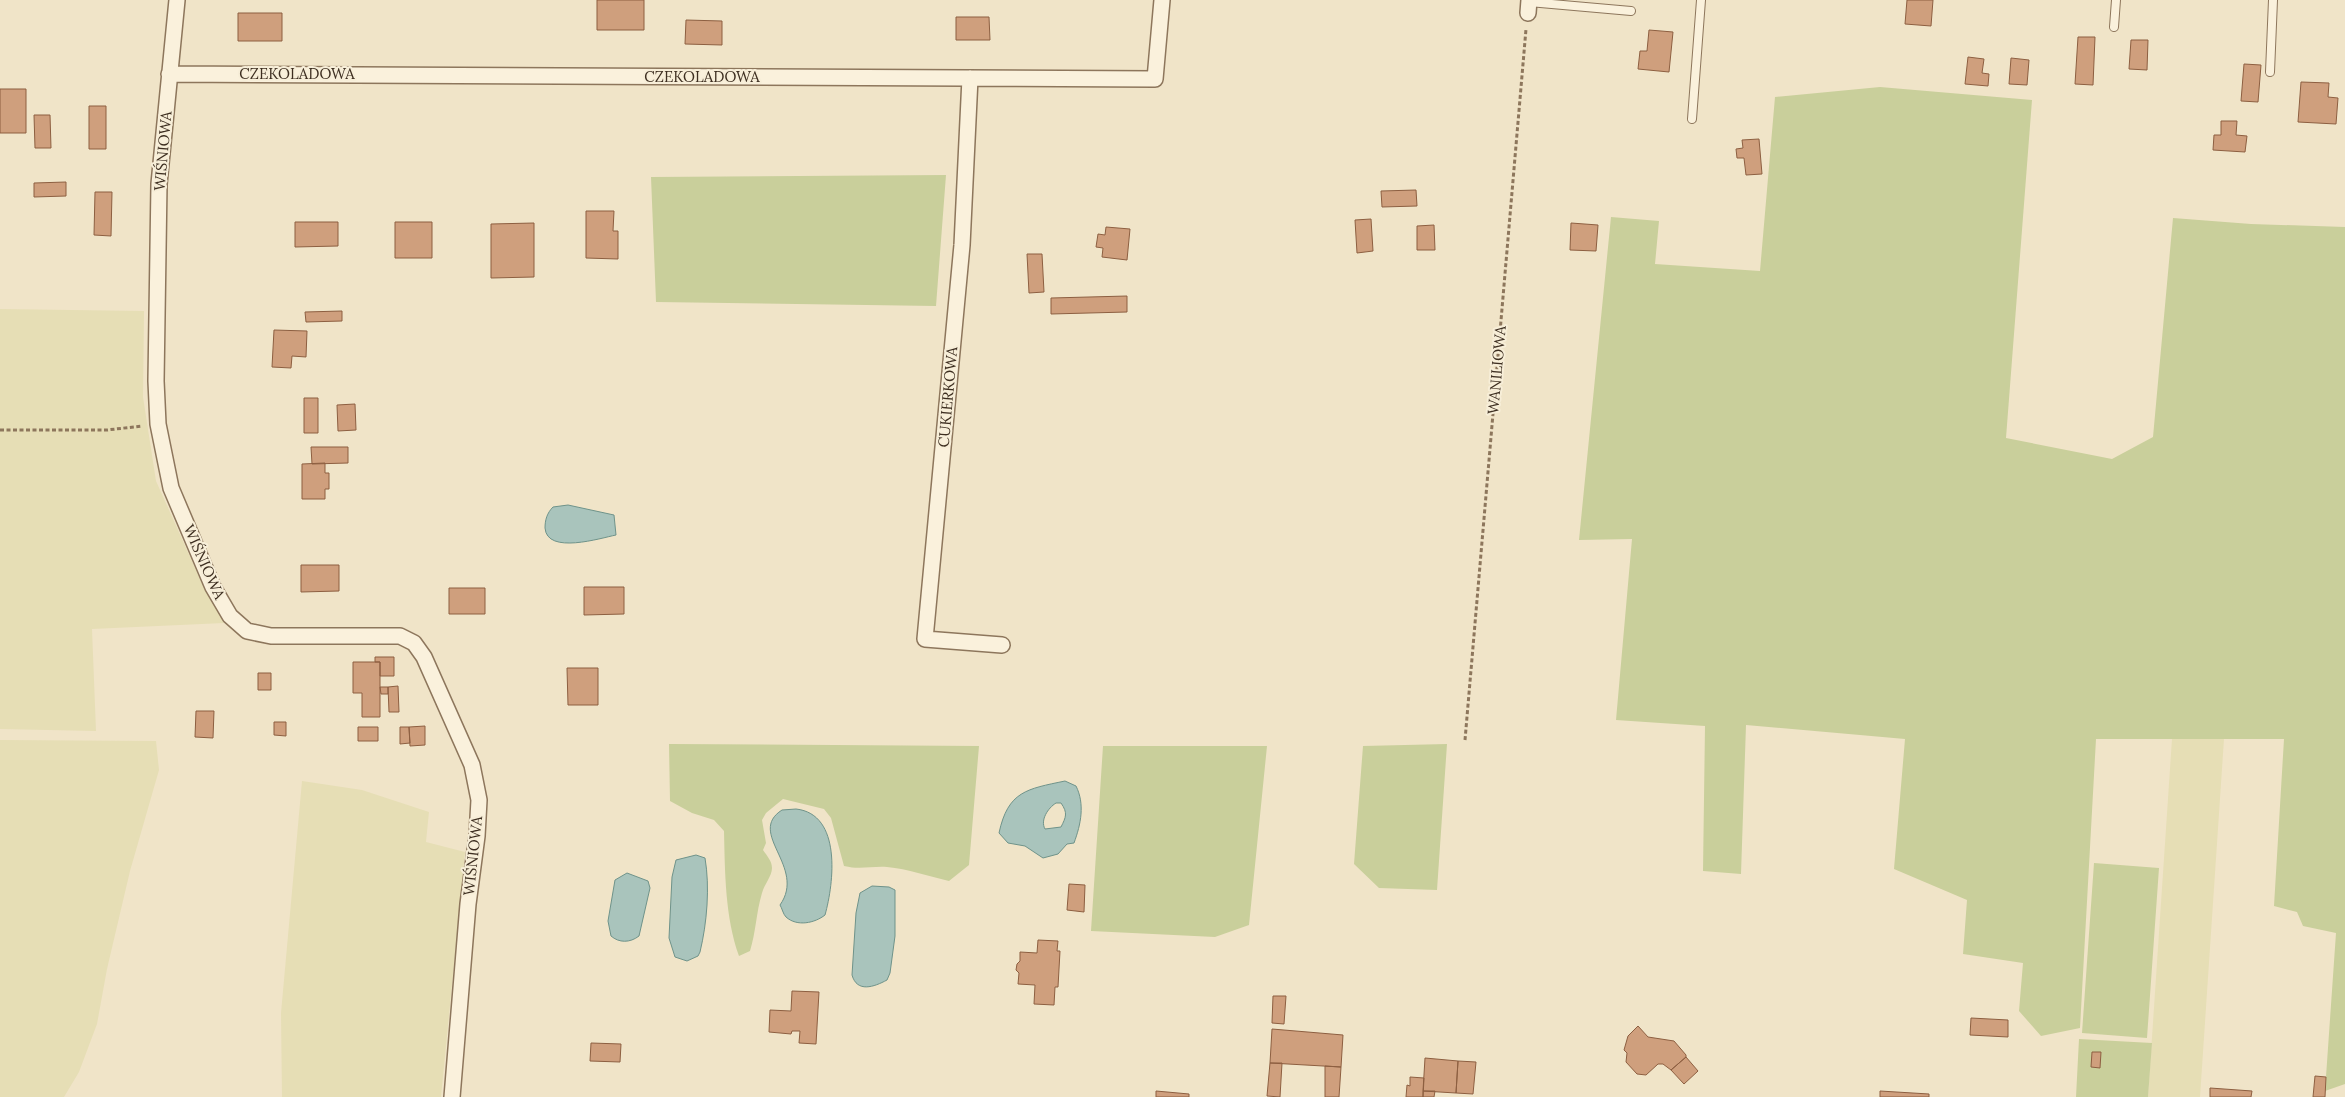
<svg xmlns="http://www.w3.org/2000/svg" width="2345" height="1097" viewBox="0 0 2345 1097" font-family="Lora,serif">
<style>
.farmland{fill:#e6deb5}
.green{fill:#c9cf9b}
.water{fill:#a9c4bc;stroke:#6f938a;fill-rule:evenodd}
.building{fill:#cf9f7d;stroke:#8d5f41}
.lines{fill:none;stroke-linecap:round;stroke-linejoin:round}
.lane-casing{stroke:#8d765c;stroke-width:10}
.street-casing{stroke:#8d765c;stroke-width:18}
.path{stroke:#8d765c;stroke-width:3;stroke-dasharray:4 2.5;stroke-linecap:butt}
.lane{stroke:#faf1dc;stroke-width:8}
.street{stroke:#faf1dc;stroke-width:15}
.labels{text-anchor:middle;stroke-width:4;stroke-linejoin:round;paint-order:stroke}
.street-label{font-size:15px;fill:#3d2e20;stroke:#f7eed8}
</style>
<rect width="100%" height="100%" fill="#f0e4c8"/>
<path class="farmland" d="M0 309 144 311 143 397 156 481 200 579 224 623 92 629 96 731 0 729Z
M2172 739H2224L2200 1097H2148Z
M0 740 156 741 159 770 130 871 107 969 97 1024 79 1072 64 1097H0Z
M302 781 362 790 429 812 426 842 465 852 441 1097H282L281 1013Z"/>
<path class="green" d="M1880 87 2032 100 2006 438 2112 459 2153 437 2173 218 2251 224 2345 227V1084L2325 1091 2336 933 2303 926 2297 912 2274 906 2284 739H2096L2080 1028 2041 1036 2019 1011 2023 963 1963 954 1967 900 1894 869 1905 739 1746 725 1741 874 1703 871 1705 726 1616 720 1632 539 1579 540 1611 217 1659 221 1655 264 1760 271 1775 97Z
M946 175 936 306 656 302 651 177Z
M669 744 979 746 969 865 949 881C928 876 908 869 887 867 871 866 860 870 844 866L831 818 824 809 783 799 766 813 762 820 766 843 763 850C767 856 772 861 772 868 772 876 764 885 762 893 756 913 756 932 750 951L739 956C725 917 725 873 724 831L714 820 692 813 670 801Z
M1447 744 1437 890 1379 888 1354 864 1363 746Z
M1103 746H1267L1249 925 1215 937 1091 931Z
M2094 863 2159 868 2147 1038 2082 1033Z
M2079 1039 2152 1043 2148 1097H2076Z"/>
<path class="water" d="M568 505 614 515 616 535C601 538 547 555 545 528 545 520 547 513 553 507Z
M1065 781 1076 786C1085 804 1081 824 1074 843L1067 844 1058 854 1043 858 1025 846 1008 843 999 833C1008 791 1027 789 1065 781ZM1056 803H1061C1068 813 1066 817 1061 827L1045 829C1040 820 1048 808 1056 803Z
M796 809C842 814 834 883 825 915 815 923 797 927 786 917 783 914 782 908 780 905 807 867 746 833 782 810Z
M696 855 705 858C710 887 707 923 700 952L698 956 687 961 675 957 669 938 672 877 676 860Z
M627 873 648 881 650 888 639 936C630 943 619 943 611 936L608 921 615 880Z
M872 886 889 887 895 890V936L890 973 887 980C874 987 857 993 852 975L856 913 860 893Z"/>
<path class="building" d="M597 0H644V30H597Z
M1907 0H1933L1931 26 1905 24Z
M238 13H282V41H238Z
M956 17H989L990 40H956Z
M686 20 722 21V45L685 44Z
M1649 30 1673 32 1669 72 1638 69 1640 51H1647Z
M2078 37H2095L2093 85 2075 84Z
M2131 40H2148L2147 70 2129 69Z
M1968 57 1984 59 1982 73 1989 74 1988 86 1965 84Z
M2011 58 2029 60 2027 85 2009 84Z
M2244 64 2261 65 2258 102 2241 101Z
M2301 82 2329 83 2328 97 2338 98 2336 124 2298 122Z
M0 89H26V133H0Z
M89 106H106V149H89Z
M34 115H50L51 148H35Z
M2221 121H2237L2236 135 2247 136 2245 152 2213 150 2214 135H2221Z
M1759 139 1762 174 1746 175 1744 158H1737L1736 149 1743 148 1742 140Z
M66 182V196L34 197V183Z
M1416 190 1417 206 1382 207 1381 191Z
M95 192H112L111 236 94 235Z
M586 211H614L613 231H618V259L586 258Z
M1371 219 1373 251 1357 253 1355 220Z
M295 222H338V246L295 247Z
M395 222H432V258H395Z
M534 223V277L491 278V224Z
M1571 223 1598 225 1596 251 1570 250Z
M1434 225 1435 250H1417V226Z
M1106 227 1130 229 1127 260 1102 257 1103 248 1096 247 1098 234 1105 235Z
M1027 254H1042L1044 292 1029 293Z
M1127 296V312L1051 314V298Z
M342 311V321L306 322 305 312Z
M274 330 307 331 306 357 292 356 291 368 272 367Z
M304 398H318V433H304Z
M355 404 356 430 338 431 337 405Z
M311 447H348V463L312 464Z
M325 463V473H329V489H325V499H302V464Z
M301 565H339V591L301 592Z
M584 587H624V614L584 615Z
M449 588H485V614H449Z
M375 657H394V676H380V662H375Z
M353 662H380V717H362V693H353Z
M567 668H598V705H568Z
M258 673H271V690H258Z
M398 686 399 712H389L388 687Z
M380 687H388V694H381Z
M196 711H214L213 738 195 737Z
M274 722H286V736L274 735Z
M425 726V745L410 746 409 727Z
M358 727H378V741H358Z
M400 727H409L410 743 400 744Z
M1069 884 1085 885 1084 912 1067 910Z
M1038 940 1058 941 1057 951H1060L1058 987H1055L1054 1005 1034 1004 1035 985 1018 984 1019 973 1016 970 1017 964 1020 961V952L1037 953Z
M792 991 819 992 816 1044 799 1043 800 1031H792L791 1034 769 1032 770 1010 791 1011Z
M1273 996H1286L1284 1024 1272 1023Z
M1971 1018 2008 1020V1037L1970 1035Z
M1638 1026 1648 1037 1674 1041 1686 1055V1057L1671 1070 1663 1064H1658L1646 1075 1637 1074 1626 1062 1627 1053 1624 1050 1628 1036Z
M1272 1029 1343 1035 1341 1067 1270 1063Z
M591 1043 621 1044 620 1062 590 1061Z
M2092 1052H2101L2100 1068 2091 1067Z
M1686 1057 1698 1071 1684 1084 1671 1070Z
M1425 1058 1458 1061 1456 1093 1423 1091Z
M1458 1061 1476 1062 1473 1094 1456 1093Z
M1270 1063H1282L1280 1097 1267 1096Z
M1325 1066 1341 1067 1339 1097H1325Z
M2315 1076 2326 1077 2325 1097H2313Z
M1410 1077 1424 1078 1423 1097H1406L1407 1085 1410 1086Z
M2210 1088 2252 1091 2251 1097H2210Z
M1156 1091 1189 1094V1097H1156Z
M1423 1091H1435L1434 1097H1423Z
M1880 1091 1929 1094V1097H1880Z"/>
<g class="lines">
<defs>
<path id="lane" d="M1529 2 1631 11
M2114 27 2116 0
M2270 72 2273 0
M1692 119 1701 0"/>
<path id="street" d="M177 0 159 184 156 381 158 424 171 488 213 587 230 616 247 631 271 636H400L414 643 424 657 472 765 479 800 477 836 468 904 452 1097
M1528 13 1529 0
M169 74 1155 79 1162 0
M970 78 962 245 925 639 1002 645"/>
</defs>
<use href="#lane" class="lane-casing"/>
<use href="#street" class="street-casing"/>
<path class="path" d="M0 430H107L142 426
M1465 740 1526 29"/>
<use href="#lane" class="lane"/>
<use href="#street" class="street"/>
</g>
<g class="labels">
<g class="street-label">
<text x="297" y="79">CZEKOLADOWA</text>
<text x="702" y="82">CZEKOLADOWA</text>
<text transform="translate(163 151) rotate(-85)" y="5">WIŚNIOWA</text>
<text transform="translate(1497 370) rotate(-85)" y="5">WANILIOWA</text>
<text transform="translate(948 397) rotate(-85)" y="5">CUKIERKOWA</text>
<text transform="translate(204 562) rotate(66)" y="5">WIŚNIOWA</text>
<text transform="translate(473 856) rotate(-84)" y="5">WIŚNIOWA</text>
</g>
</g>
</svg>
